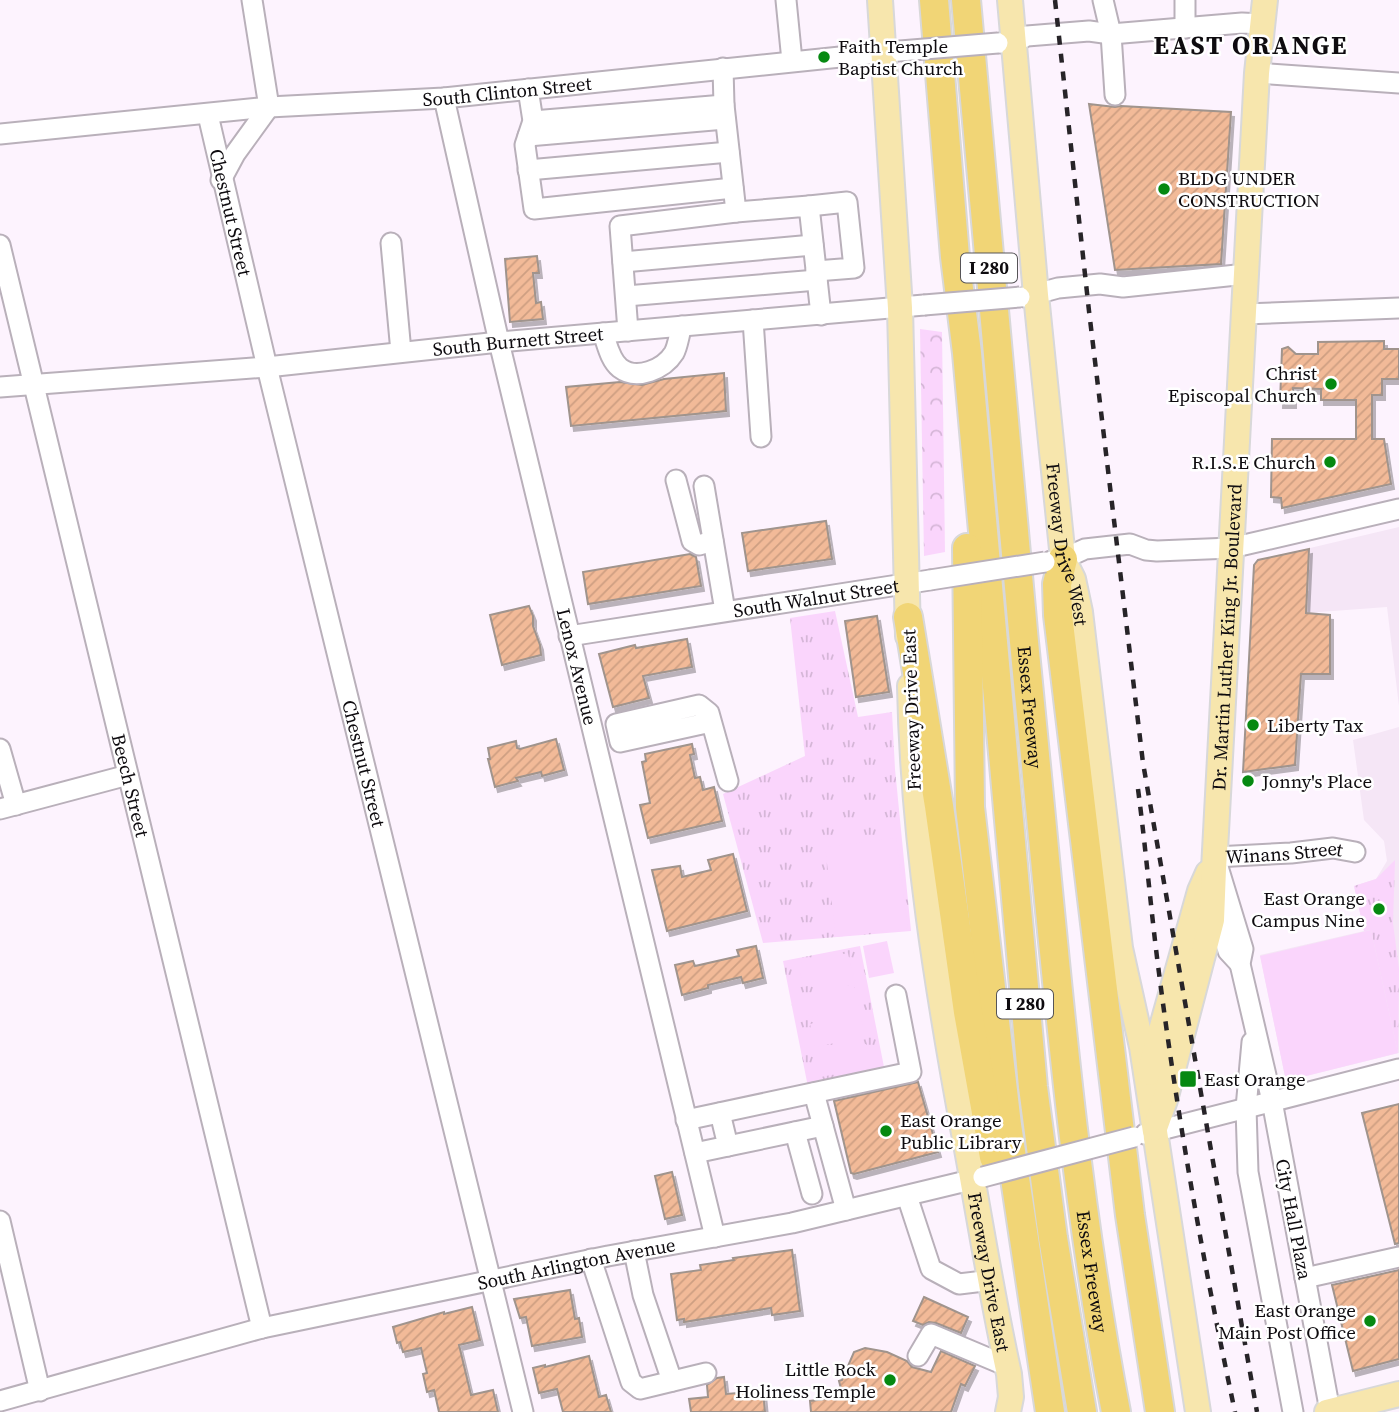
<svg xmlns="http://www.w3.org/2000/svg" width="1399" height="1412" viewBox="0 0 1399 1412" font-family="'Source Serif 4',serif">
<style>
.built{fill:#f5e6f6}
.grass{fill:url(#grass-tufts)}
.forest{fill:url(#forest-crowns)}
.garden{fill:#fad5fc}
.building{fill:url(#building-hatch);stroke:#a0948d;stroke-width:2;filter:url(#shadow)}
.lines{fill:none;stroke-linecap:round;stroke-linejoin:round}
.minor-casing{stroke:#b9b0ba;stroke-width:23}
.major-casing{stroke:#d8d8d9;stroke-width:28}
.highway-casing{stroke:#d8d8d9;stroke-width:32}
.minor{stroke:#fff;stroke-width:19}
.major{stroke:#f7e6ad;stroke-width:24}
.highway{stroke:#f1d576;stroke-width:28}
.rail{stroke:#272428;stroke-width:4.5;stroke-dasharray:9 9;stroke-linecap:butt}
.minor-bridge-casing{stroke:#b9b0ba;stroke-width:23;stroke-linecap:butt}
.minor-bridge{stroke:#fff;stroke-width:19}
.poi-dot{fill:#068911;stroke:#fff;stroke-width:2.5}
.labels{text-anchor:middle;stroke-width:5;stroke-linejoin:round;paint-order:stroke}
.shield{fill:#fff;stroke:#565457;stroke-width:2}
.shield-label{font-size:18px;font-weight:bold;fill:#0e0b0f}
.poi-label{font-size:19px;fill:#0e0b0f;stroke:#fff;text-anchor:start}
.street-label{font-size:19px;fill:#0e0b0f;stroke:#fff}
.district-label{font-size:26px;font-weight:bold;letter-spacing:2px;fill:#0e0b0f;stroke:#fff}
</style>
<defs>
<pattern id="grass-tufts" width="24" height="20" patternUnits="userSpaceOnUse" patternTransform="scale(1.75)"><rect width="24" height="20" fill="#fad5fc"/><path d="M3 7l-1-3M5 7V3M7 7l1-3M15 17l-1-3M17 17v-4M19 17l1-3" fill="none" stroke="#d5b6d7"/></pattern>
<pattern id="forest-crowns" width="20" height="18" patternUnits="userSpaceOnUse" patternTransform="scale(1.75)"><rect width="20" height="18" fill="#fad5fc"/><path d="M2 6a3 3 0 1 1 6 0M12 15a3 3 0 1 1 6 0" fill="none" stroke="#d5b6d7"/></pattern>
<pattern id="building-hatch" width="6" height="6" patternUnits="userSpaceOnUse" patternTransform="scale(1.75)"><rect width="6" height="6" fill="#f2ba98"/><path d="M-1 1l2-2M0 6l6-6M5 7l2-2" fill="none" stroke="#ce9f82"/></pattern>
<filter id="shadow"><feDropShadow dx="3" dy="5" stdDeviation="0" flood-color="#0004"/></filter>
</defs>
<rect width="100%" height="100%" fill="#fdf3fe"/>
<path class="built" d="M1399 527V706L1387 607 1306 613 1310 548Z
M1399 727V1053L1286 1081 1260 955 1364 931 1354 886 1376 879 1387 861 1384 841 1364 820 1353 740Z"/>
<path class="grass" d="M835 611 858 717 892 712 895 769 911 931 763 943 723 794 805 756 790 618Z
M1395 860 1393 923 1399 969 1398 1053 1371 930 1364 931 1354 886 1376 879Z
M860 946 885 1072 808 1087 783 961Z"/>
<path class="forest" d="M920 329 942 332 945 552 924 556Z"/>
<path class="garden" d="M896 838 908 928 836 937 825 847Z
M1371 930 1398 1053 1286 1081 1260 956Z
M887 941 894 973 869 978 863 946Z
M848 953 853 977 803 987 798 963Z
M854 984 859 1007 809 1017 804 994Z
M860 1014 865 1037 815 1047 810 1024Z
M866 1044 871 1067 821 1077 816 1054Z"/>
<path class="building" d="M1089 104 1115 107 1121 106 1231 112 1221 264 1115 270Z
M537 256 539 273H533L536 303 541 302 543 319 510 322 505 259Z
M1384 341V349H1399V379H1382V395H1372V439H1384L1391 484 1282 508 1281 498 1271 497 1272 439H1356V400H1321V389L1293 388V403H1280L1282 349 1288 347 1296 354H1318V342Z
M724 373 726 411 571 426 566 387 620 382 642 385 664 379Z
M826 521 832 559 748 571 742 533Z
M1309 549 1306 613 1330 615V674H1301L1295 765 1243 772 1254 565 1258 560Z
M690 554 696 557 701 586 588 604 583 572Z
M529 606 533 616V626L540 645 541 655 502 665 490 615Z
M877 616 889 692 856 697 845 621Z
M687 639 692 667 643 676 649 698 613 707 599 654 635 645 636 648Z
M556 739 564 770 542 776 541 772 516 778 518 781 495 787 488 759H490L488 748 516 741 517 748 520 749Z
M692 744 694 754 690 755 695 778 700 777 703 790 714 787 722 821 648 838 640 805 650 803 642 762 646 761 645 754Z
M733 854 747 911 667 931 652 870 680 866 682 877 711 870 708 860Z
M756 946 763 978 743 983 741 977 708 985V988L682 995 675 965 693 961 695 966 739 956 737 950Z
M918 1082 938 1152 854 1174 851 1173 834 1101Z
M1399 1104V1243L1395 1244 1362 1113Z
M672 1172 682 1215 665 1219 655 1176Z
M792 1250 800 1311 772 1315 771 1308 684 1322V1319L677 1320 671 1274 701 1270 700 1265 734 1260 733 1258Z
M1399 1270V1359L1353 1371 1332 1285Z
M570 1290 575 1319 579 1318 582 1337 532 1346 526 1317 520 1318 514 1299Z
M924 1297 968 1317 961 1333 936 1323 929 1322 923 1325 913 1321Z
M472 1307 480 1340 459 1345 471 1395 493 1390 498 1412H439L434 1390 427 1392 423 1374 427 1373 421 1348 403 1352 400 1342 397 1343 393 1327 444 1312V1314Z
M865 1348 887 1352 907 1361 912 1367 931 1372 941 1351 975 1366 965 1386 961 1384 951 1412H811L810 1401 843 1397 839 1381 842 1380 854 1352Z
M589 1356 599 1397 606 1395 611 1412H563L557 1389 539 1393 533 1368 545 1365V1367Z
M724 1377 726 1394 763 1391 765 1412H691L689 1399 708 1397 707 1385 717 1378Z"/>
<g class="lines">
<defs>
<g id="minor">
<path d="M786 0 792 61"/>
<path d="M1103 0 1111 34 1115 95"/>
<path d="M1185 0V28"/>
<path d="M1000 43 1014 42 1027 36 1089 31 1111 34 1242 23 1263 24"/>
<path d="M1257 73 1399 83"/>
<path d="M528 89 533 121 525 145 534 209 733 188"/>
<path id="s1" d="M444 98 499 342 715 1237"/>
<path id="s2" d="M208 115 267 367 523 1412"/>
<path d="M533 121 724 105"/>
<path id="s3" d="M0 134 269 107 444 98 898 51"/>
<path d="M528 136 725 119"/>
<path d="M528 170 729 152"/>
<path d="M221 180 235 154 269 107 252 0"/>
<path d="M809 206 847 202 854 268 816 271"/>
<path d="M736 212 809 206 821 315"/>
<path d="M391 243 401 352"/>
<path id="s4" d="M0 245 262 1328"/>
<path d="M623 262 813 245"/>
<path d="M626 296 817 280"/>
<path d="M1025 297 1058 288 1100 284 1123 287 1246 274"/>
<path d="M1244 314 1399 308"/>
<path d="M753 320 761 437"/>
<path d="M628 331 620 226 736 212 724 105 723 68"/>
<path d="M603 333C607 344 610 360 620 368 637 381 664 369 674 353 678 346 679 334 682 326"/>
<path id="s5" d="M0 387 267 367 499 342 924 305"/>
<path d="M676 480 692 541 699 545 713 541"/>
<path d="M704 486 725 611"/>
<path d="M1051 561 1063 559 1085 549 1130 544 1146 550 1157 551 1231 548 1399 509"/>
<path id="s6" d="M569 636 930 580"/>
<path d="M711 722 620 742 616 724 699 705 709 713 728 781"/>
<path d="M0 749 16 805"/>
<path d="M0 809 128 775"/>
<path d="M1215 904 1228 951 1240 964"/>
<path d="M1252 1042 1246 1108 1248 1172 1293 1412"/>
<path d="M814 1093 846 1210"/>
<path d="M686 1120 911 1072 896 995"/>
<path d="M795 1132 812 1194"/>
<path d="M1145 1134 1399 1069"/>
<path d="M728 1146 823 1126"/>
<path d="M695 1153 728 1146 720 1113"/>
<path d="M907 1196 931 1269 959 1284 992 1280"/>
<path d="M0 1221 40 1391"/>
<path d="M634 1251 643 1295 672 1381"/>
<path d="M591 1259 631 1382 640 1389 706 1373"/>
<path d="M1305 1278 1399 1257"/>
<path d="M918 1356 931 1334 1007 1366"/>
<path id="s7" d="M0 1401 262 1328 608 1256 792 1223 983 1177"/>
<path id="s8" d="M1330 1411 1272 1101 1240 964 1243 949 1215 857 1291 853 1333 848 1355 852"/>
</g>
<g id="major">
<path d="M880 0 900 308 908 636"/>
<path id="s9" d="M1010 0 1036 295 1063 559 1073 579 1080 612 1120 948 1142 1047 1198 1412"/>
<path id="s10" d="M910 686C913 840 938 993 966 1144 980 1220 992 1298 1009 1374L1011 1397 1008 1412"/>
<path d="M1149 1073 1200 891 1208 873"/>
<path id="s11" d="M1155 1128 1165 1100 1212 920 1214 869 1246 274 1257 73 1265 0"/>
<path d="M1327 1412 1399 1394"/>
</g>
<g id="highway">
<path d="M934 0 955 257 967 353 1033 1087 1053 1238 1082 1412"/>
<path id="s12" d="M966 0C990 273 1014 545 1041 817 1060 1017 1078 1215 1116 1412"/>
<path d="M967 548 970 807 1007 1125 1050 1412"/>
<path d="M1063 559 1057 584 1058 615 1130 1215 1160 1412"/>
<path d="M908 617 939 806 968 1012 994 1157"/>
</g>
</defs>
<use href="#minor" class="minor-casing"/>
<use href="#major" class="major-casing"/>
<use href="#highway" class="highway-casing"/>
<use href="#minor" class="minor"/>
<use href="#major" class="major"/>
<use href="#highway" class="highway"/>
<path class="rail" d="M1055 0 1089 311 1143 763 1257 1412
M1138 789C1146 850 1151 912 1159 973 1178 1121 1204 1267 1235 1412"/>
<defs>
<path id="minor-bridge" d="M900 51 998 43
M924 305 1020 297
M930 580 1045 562
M983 1177 1134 1137"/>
</defs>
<use href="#minor-bridge" class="minor-bridge-casing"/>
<use href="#minor-bridge" class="minor-bridge"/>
</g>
<g class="poi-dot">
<circle cx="824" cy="57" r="7"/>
<circle cx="1164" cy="189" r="7"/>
<circle cx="1331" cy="384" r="7"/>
<circle cx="1330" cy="462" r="7"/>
<circle cx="1253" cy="725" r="7"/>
<circle cx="1248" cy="781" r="7"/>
<circle cx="1379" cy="909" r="7"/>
<rect x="1179" y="1070" width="18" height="18" rx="3.5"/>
<circle cx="886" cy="1131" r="7"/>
<circle cx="1370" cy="1321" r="7"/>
<circle cx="890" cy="1380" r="7"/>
</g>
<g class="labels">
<g class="shield">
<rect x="961" y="253.5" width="56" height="29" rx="5"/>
<rect x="997" y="989.5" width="56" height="29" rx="5"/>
</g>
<g class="shield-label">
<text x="989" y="274">I 280</text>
<text x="1025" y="1010">I 280</text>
</g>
<g class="poi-label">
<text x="838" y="53">Faith Temple<tspan x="838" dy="22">Baptist Church</tspan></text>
<text x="1178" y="185">BLDG UNDER<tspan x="1178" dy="22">CONSTRUCTION</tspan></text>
<text x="1317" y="380" text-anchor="end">Christ<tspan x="1317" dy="22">Episcopal Church</tspan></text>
<text x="1316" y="469" text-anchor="end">R.I.S.E Church</text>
<text x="1267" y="732">Liberty Tax</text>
<text x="1262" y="788">Jonny's Place</text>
<text x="1365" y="905" text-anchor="end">East Orange<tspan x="1365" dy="22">Campus Nine</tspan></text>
<text x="1204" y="1086">East Orange</text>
<text x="900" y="1127">East Orange<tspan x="900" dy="22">Public Library</tspan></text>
<text x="1356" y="1317" text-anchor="end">East Orange<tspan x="1356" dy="22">Main Post Office</tspan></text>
<text x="876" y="1376" text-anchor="end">Little Rock<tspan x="876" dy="22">Holiness Temple</tspan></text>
</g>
<g class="street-label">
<text dy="7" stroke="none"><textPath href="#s3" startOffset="509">South Clinton Street</textPath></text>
<text dy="7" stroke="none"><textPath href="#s2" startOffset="100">Chestnut Street</textPath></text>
<text dy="7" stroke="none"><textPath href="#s5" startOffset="520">South Burnett Street</textPath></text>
<text dy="7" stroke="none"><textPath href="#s9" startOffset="548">Freeway Drive West</textPath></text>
<text dy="7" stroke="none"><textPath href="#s6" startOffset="250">South Walnut Street</textPath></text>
<text dy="7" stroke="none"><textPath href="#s11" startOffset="499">Dr. Martin Luther King Jr. Boulevard</textPath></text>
<text dy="7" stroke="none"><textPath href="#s1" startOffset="584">Lenox Avenue</textPath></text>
<text dy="7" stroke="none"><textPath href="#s12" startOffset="710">Essex Freeway</textPath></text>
<text transform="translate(911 710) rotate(-92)" y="7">Freeway Drive East</text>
<text dy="7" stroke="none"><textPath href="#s2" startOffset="667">Chestnut Street</textPath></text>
<text dy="7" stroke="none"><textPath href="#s4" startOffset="556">Beech Street</textPath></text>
<text dy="7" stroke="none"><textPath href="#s8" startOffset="637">Winans Street</textPath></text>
<text transform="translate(1294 1219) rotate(79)" y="7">City Hall Plaza</text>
<text dy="7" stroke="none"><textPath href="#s7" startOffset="593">South Arlington Avenue</textPath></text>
<text dy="7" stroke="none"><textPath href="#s10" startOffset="592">Freeway Drive East</textPath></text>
<text dy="7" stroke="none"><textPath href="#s12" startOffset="1278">Essex Freeway</textPath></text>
</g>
<g class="district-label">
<text x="1251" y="54">EAST ORANGE</text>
</g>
</g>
</svg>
